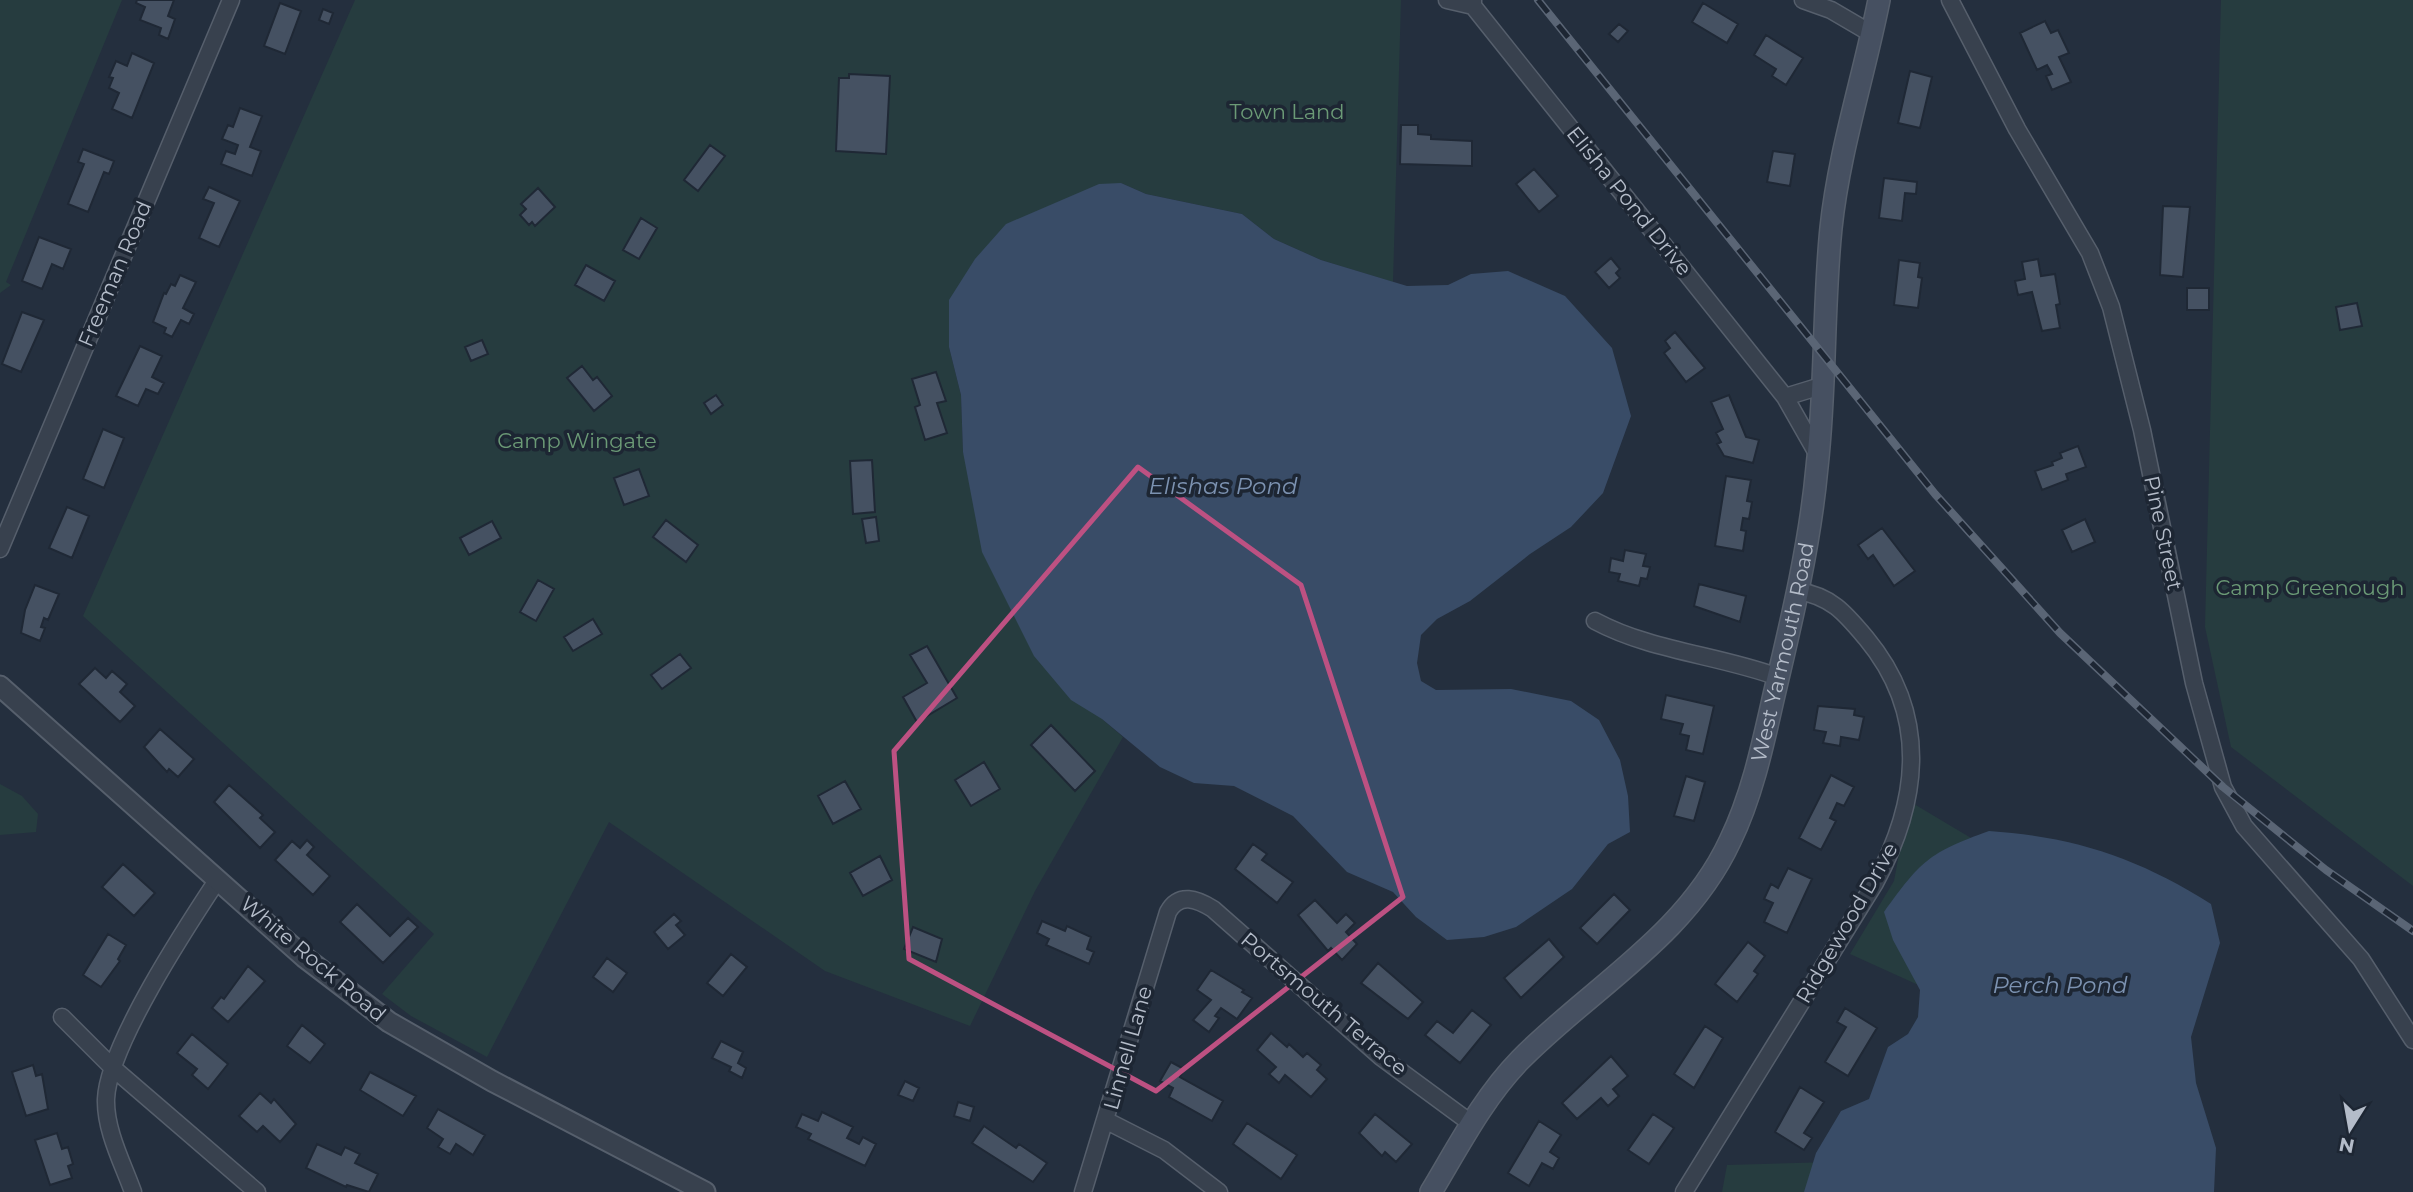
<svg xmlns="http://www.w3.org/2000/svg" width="2413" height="1192" viewBox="0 0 2413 1192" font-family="Montserrat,sans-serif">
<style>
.green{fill:#263c3f}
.water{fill:#394c67}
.building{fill:#455162;stroke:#1f2835;stroke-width:2}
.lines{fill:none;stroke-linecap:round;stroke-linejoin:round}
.minor-casing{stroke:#565f6c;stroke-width:19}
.tertiary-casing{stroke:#565f6c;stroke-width:23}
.secondary-casing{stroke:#565f6c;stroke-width:24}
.minor{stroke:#38414e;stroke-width:16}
.tertiary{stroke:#38414e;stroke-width:19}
.secondary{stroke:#465061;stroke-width:21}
.rail-casing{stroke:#5a6575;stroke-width:8}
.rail{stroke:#1d2633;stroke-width:5;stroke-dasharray:16;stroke-linecap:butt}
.marked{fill:none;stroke:#bd5182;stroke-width:5;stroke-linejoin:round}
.labels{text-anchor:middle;stroke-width:7;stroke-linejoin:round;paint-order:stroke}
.park-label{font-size:21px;fill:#6b9a76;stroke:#1d2633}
.street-label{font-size:21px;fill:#b4bcc9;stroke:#1d2633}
.water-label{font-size:23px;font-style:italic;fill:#7c92b1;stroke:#1d2633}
</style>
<rect width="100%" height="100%" fill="#242f3e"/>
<path class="green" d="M0 0H122L6 282 11 285 0 293Z
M355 0H1401L1393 282 1321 260 1274 239 1242 214 1146 194 1121 183 949 347 961 395 963 452 1102 719 1123 737 1035 891 970 1026 825 971 609 822 487 1057 411 1016 382 994 434 934 83 616Z
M2221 0H2413V886L2231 747 2205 627Z
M0 784 22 796 38 814 36 832 0 835Z
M1909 801 2013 863 1925 988 1850 954 1894 881Z
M1867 1161 1852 1192H1722L1727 1165Z"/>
<path class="water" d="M1121 183 1146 194 1242 214 1274 239 1321 260 1407 286 1448 285 1471 274 1508 271 1565 296 1612 348 1631 416 1603 493 1571 527 1530 554 1470 601 1437 619 1421 635 1417 663 1421 681 1436 690 1511 689 1571 701 1599 720 1620 760 1628 796 1630 832 1608 844 1572 889 1516 927 1484 937 1447 940 1416 917 1393 892 1347 872 1293 816 1234 786 1194 783 1160 767 1102 719 1071 700 1034 656 982 552 963 452 961 395 949 347V300L975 259 1006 224 1099 184Z
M1989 831C2075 837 2138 858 2211 904L2220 943 2191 1037 2196 1083 2216 1148 2214 1192H1804L1816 1153 1841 1111 1869 1099 1888 1047 1908 1034 1918 1017 1920 990 1893 940 1884 912C1921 861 1928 853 1989 831Z"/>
<path class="building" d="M137 0H174L168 16 175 19 168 39 159 35 161 28 140 20 145 7 136 3Z
M280 3 301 11 285 54 264 46Z
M1703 3 1738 24 1727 43 1692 22Z
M323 9 333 13 329 24 319 20Z
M2045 21 2051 33 2058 30 2069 53 2059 57 2071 82 2052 90 2046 76 2052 74 2047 65 2037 70 2020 33Z
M1619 24 1628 31 1618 42 1609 34Z
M1766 35 1803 58 1786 85 1772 76 1776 69 1754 55Z
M132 53 154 63 132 118 112 109 119 93 109 88 113 78 109 77 116 61 127 66Z
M1910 71 1932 77 1920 128 1898 123Z
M849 74 890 76 886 154 836 151 839 78H849Z
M240 108 262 116 250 147 261 151 252 176 221 164 226 151 235 154 238 145 222 139 228 125 233 127Z
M1401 125H1418V134L1431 135V139L1472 141V166L1400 164Z
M710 145 725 156 698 191 684 180Z
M83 149 114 161 109 174 104 172 88 212 68 204 84 164 78 162Z
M1773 151 1795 154 1790 186 1767 182Z
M1534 169 1558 196 1539 212 1516 184Z
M1884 178 1917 182 1916 194 1905 193 1902 221 1879 218Z
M209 187 240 201 219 247 199 238 214 203 203 199Z
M538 188 555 207 535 226 532 222 529 225 520 215 526 209 521 204Z
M2163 206 2190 207 2183 277 2160 275Z
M641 218 657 228 639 259 623 250Z
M39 237 71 249 63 269 52 264 42 289 22 281Z
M1611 258 1620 269 1616 273 1620 278 1609 288 1595 272Z
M2038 259 2041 276 2055 274 2060 304 2056 305 2060 328 2042 331 2032 292 2018 295 2015 281 2025 279 2022 262Z
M1899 260 1920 263 1918 277 1922 278 1918 308 1894 305Z
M586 265 615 281 604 301 575 285Z
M180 275 196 282 183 308 194 314 189 324 181 320 172 337 164 333 166 328 153 322 164 293 166 294 171 284 175 286Z
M2187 288H2209V310H2187Z
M2357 303 2362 326 2340 330 2336 307Z
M22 312 44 320 21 372 2 364Z
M1675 332 1705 368 1686 382 1664 353 1670 348 1665 341Z
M482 340 488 354 471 361 465 347Z
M140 346 162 356 152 377 164 383 158 394 146 389 138 406 116 396Z
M582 366 593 380 597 377 612 396 594 411 567 378Z
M936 372 946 401 937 403 947 433 925 440 915 407 920 405 912 379Z
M716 395 723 405 711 414 704 403Z
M1729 395 1746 437 1759 440 1753 463 1724 456 1717 444 1721 442 1716 433 1723 429 1711 402Z
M103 429 124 438 104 488 83 479Z
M2078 446 2086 467 2066 474 2068 480 2042 490 2035 471 2053 465 2052 462 2062 458 2060 453Z
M872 460 875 512 853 514 850 461Z
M639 469 649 496 624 505 614 478Z
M1726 476 1751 480 1747 501 1752 502 1749 519 1743 518 1741 530 1746 531 1743 551 1715 546Z
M67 507 89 516 72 558 49 548Z
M876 517 879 541 866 543 862 519Z
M2085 519 2095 542 2072 552 2062 530Z
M666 520 698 545 686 562 653 537Z
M492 521 501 538 469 555 460 538Z
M1882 528 1915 571 1894 586 1873 555 1868 559 1858 545Z
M1625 550 1646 554 1643 566 1650 567 1647 579 1641 578 1639 586 1618 581 1620 574 1609 572 1611 558 1623 561Z
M538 580 554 589 536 621 520 612Z
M1699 584 1746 596 1740 622 1694 606Z
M35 585 59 594 48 620 44 618 41 627 45 628 40 641 21 633 25 610Z
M593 619 602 634 573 651 564 637Z
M927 646 957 698 917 722 903 697 927 683 910 655Z
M680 654 691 668 662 689 651 675Z
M95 668 106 678 112 671 127 684 120 692 135 706 120 722 79 684Z
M1666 695 1714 706 1703 754 1686 750 1689 736 1680 734 1683 724 1661 719Z
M1818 706 1855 709 1854 715 1864 717 1859 740 1841 737 1840 746 1823 743 1826 732 1814 730Z
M1051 725 1095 771 1075 791 1031 745Z
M160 729 194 759 178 777 169 769 167 772 144 747Z
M984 762 1000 789 971 806 955 780Z
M1831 775 1854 787 1844 806 1837 803 1830 818 1836 821 1821 850 1799 838Z
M1686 776 1705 782 1694 821 1674 816Z
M845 781 861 809 833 824 818 796Z
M229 785 263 815 260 818 275 832 260 848 214 802Z
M307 840 314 847 307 855 330 876 313 895 275 860 292 841 300 848Z
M1253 844 1267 854 1262 860 1293 882 1277 903 1235 869Z
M880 856 892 880 863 896 850 873Z
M123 864 155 893 134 916 102 887Z
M1788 868 1812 879 1787 933 1764 922 1773 903 1764 899 1771 884 1778 888Z
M1614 894 1630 910 1597 944 1580 928Z
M1315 900 1337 923 1346 914 1355 923 1346 932 1357 944 1342 960 1331 948 1328 951 1298 915Z
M357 904 390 936 408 918 418 927 383 963 340 922Z
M674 914 681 921 676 925 685 935 668 949 654 932Z
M1042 921 1065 931 1067 926 1091 937 1087 949 1094 952 1089 964 1046 945 1049 939 1037 933Z
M913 927 942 939 936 962 904 949Z
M108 934 126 945 118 959 120 961 101 987 83 975Z
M1549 939 1564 957 1521 998 1504 978Z
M1748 942 1765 956 1754 971 1758 974 1737 1002 1715 984Z
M731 954 747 967 723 996 707 983Z
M607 958 627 973 613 992 593 977Z
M1378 963 1423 1002 1408 1019 1361 983Z
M248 966 265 981 228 1022 212 1008 221 997 224 999Z
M1211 970 1244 990 1242 992 1252 998 1237 1019 1221 1008 1215 1016 1219 1018 1209 1032 1193 1020 1211 1000 1197 990Z
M1845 1008 1877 1028 1848 1076 1825 1062 1846 1027 1837 1022Z
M1472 1010 1491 1025 1460 1063 1425 1035 1437 1021 1453 1033Z
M302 1025 325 1044 310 1063 287 1046Z
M1705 1026 1723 1038 1694 1088 1674 1074Z
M1271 1033 1287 1047 1289 1044 1303 1057 1307 1053 1321 1065 1317 1070 1327 1079 1311 1097 1285 1075 1279 1083 1269 1074 1276 1067 1257 1050Z
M192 1034 228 1064 208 1089 192 1075 197 1069 177 1053Z
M721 1041 743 1052 738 1063 746 1068 742 1078 729 1071 731 1067 712 1058Z
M1611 1056 1628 1076 1613 1089 1619 1096 1608 1106 1601 1098 1577 1119 1562 1103Z
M1171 1062 1184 1069 1180 1077 1223 1101 1212 1121 1169 1097 1173 1088 1160 1081Z
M33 1065 36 1076 42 1074 48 1109 26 1116 12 1072Z
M370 1072 416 1096 403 1116 360 1090Z
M905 1081 919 1088 913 1101 898 1095Z
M1800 1087 1824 1102 1804 1133 1812 1138 1804 1150 1775 1132Z
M260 1093 271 1103 274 1099 296 1124 280 1142 263 1126 257 1132 239 1116Z
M958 1102 974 1107 970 1121 954 1116Z
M438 1109 485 1135 473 1155 456 1144 450 1154 438 1147 443 1139 427 1128Z
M822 1112 853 1127 847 1138 859 1144 863 1137 876 1144 865 1166 808 1139 811 1134 796 1127 802 1114 818 1121Z
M1375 1114 1412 1144 1396 1162 1385 1152 1382 1156 1359 1133Z
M1653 1114 1674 1128 1649 1164 1628 1150Z
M1539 1121 1561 1135 1550 1152 1559 1158 1553 1169 1542 1163 1529 1186 1508 1173Z
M1247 1123 1297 1155 1281 1179 1233 1144Z
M984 1126 1016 1148 1019 1144 1047 1163 1033 1182 972 1143Z
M57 1133 62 1149 68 1147 73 1164 68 1166 72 1178 50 1185 35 1140Z
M317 1144 341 1155 345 1147 360 1154 355 1163 378 1174 369 1192 347 1185 346 1187 306 1168Z"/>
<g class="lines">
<defs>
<path id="minor" d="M1447 0 1473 6
M1473 0V6L1785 397 1821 386
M1803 0 1831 10 1872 34
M1950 0 2017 129 2090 253 2111 307 2142 430 2194 683 2223 787 2244 826 2361 959 2413 1040
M1785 397 1818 455
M0 549 231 0
M1595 621C1651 651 1718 655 1778 677
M62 1017 113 1068 257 1192
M1107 1121 1164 1150 1219 1192
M133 1192C123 1164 105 1130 106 1099 108 1046 187 926 218 879
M1083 1192 1168 912C1179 892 1197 899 1213 909L1381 1057 1472 1124
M1684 1192 1875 883C1920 800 1929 714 1866 638 1845 613 1831 596 1798 591"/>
<path id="tertiary" d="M0 686 304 957 389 1022 492 1081 705 1192"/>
<g id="secondary">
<path id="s1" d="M1431 1192C1458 1147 1483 1098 1520 1060 1591 988 1686 936 1730 841 1752 796 1763 744 1774 695 1792 619 1810 544 1817 467 1826 387 1823 307 1831 228 1839 151 1864 76 1879 0"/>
</g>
</defs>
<use href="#minor" class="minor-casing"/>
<use href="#tertiary" class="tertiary-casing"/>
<use href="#secondary" class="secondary-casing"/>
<use href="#minor" class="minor"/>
<use href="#tertiary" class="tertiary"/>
<use href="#secondary" class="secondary"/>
<defs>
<path id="rail" d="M1538 0 1935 494 2060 633 2223 787 2326 870 2413 931"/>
</defs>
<use href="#rail" class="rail-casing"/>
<use href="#rail" class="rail"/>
</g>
<path class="marked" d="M1138 467 1301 585 1403 897 1156 1091 909 959 894 751Z"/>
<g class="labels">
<g class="park-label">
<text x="1287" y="119">Town Land</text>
<text x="577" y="448">Camp Wingate</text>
<text x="2310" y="595">Camp Greenough</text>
</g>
<g class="street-label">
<text transform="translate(1629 201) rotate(51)" y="7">Elisha Pond Drive</text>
<text transform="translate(115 274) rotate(-67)" y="7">Freeman Road</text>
<text transform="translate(2163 533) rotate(78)" y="7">Pine Street</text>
<text dy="7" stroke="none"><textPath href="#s1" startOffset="662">West Yarmouth Road</textPath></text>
<text transform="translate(1847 923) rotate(-60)" y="7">Ridgewood Drive</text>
<text transform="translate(313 959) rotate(40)" y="7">White Rock Road</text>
<text transform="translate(1324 1004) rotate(40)" y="7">Portsmouth Terrace</text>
<text transform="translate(1128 1048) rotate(-74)" y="7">Linnell Lane</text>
</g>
<g class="water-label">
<text x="1223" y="494">Elishas Pond</text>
<text x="2060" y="993">Perch Pond</text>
</g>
</g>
<g transform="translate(2350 1129) rotate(191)" stroke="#1d2633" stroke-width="5" paint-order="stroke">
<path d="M0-5L12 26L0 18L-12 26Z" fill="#b4bcc9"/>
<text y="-10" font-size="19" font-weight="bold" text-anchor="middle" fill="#b4bcc9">N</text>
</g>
</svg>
